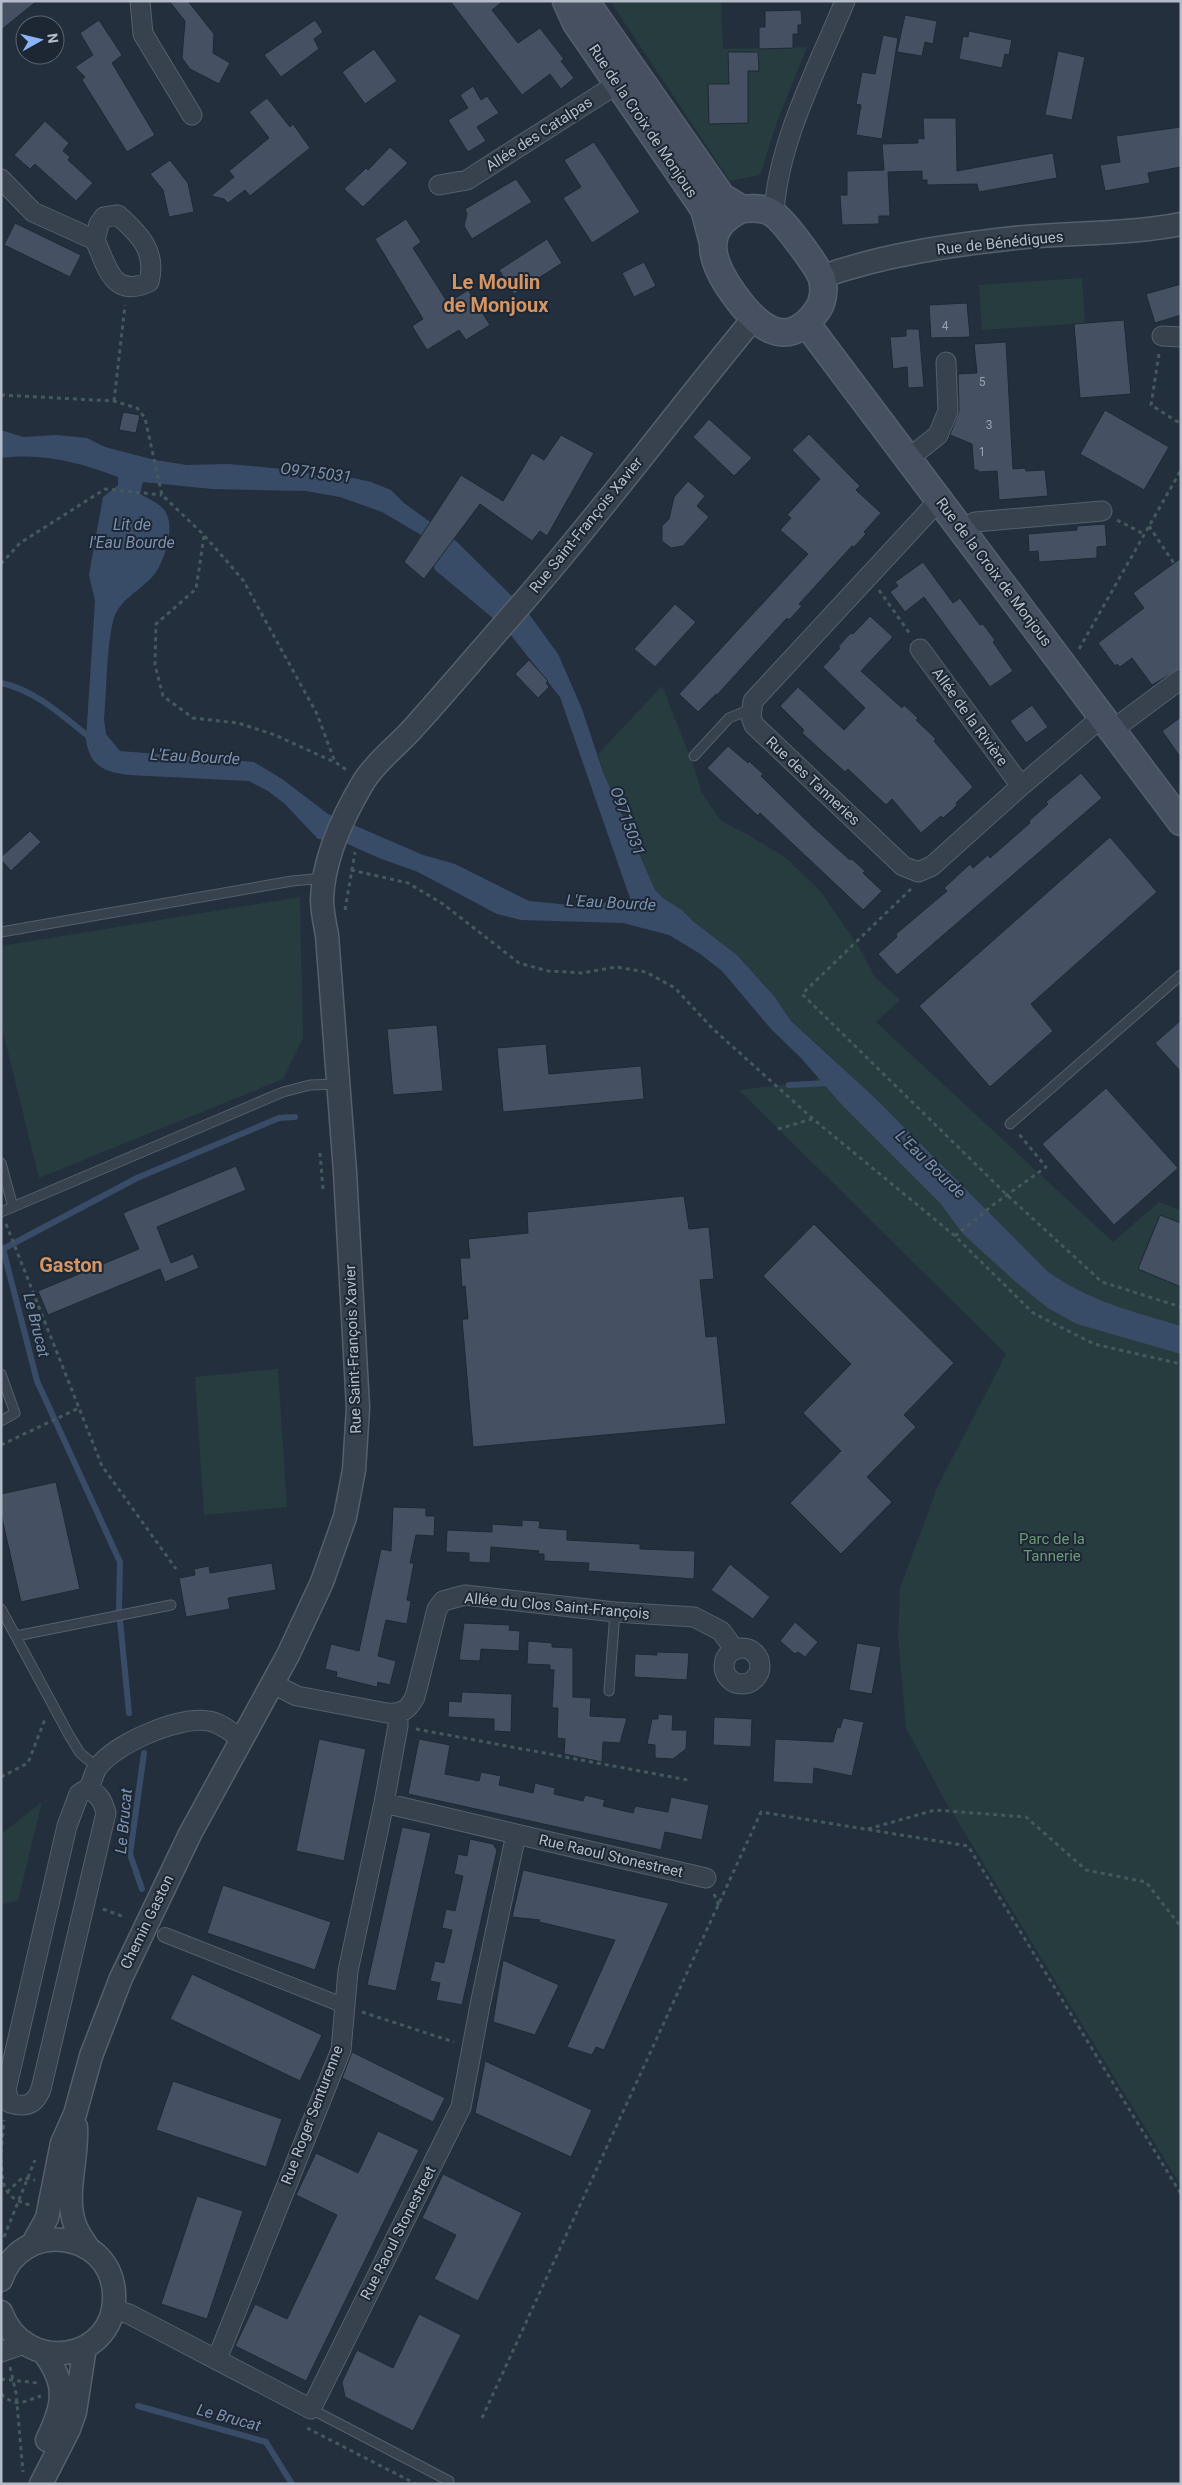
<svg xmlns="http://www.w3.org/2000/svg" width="1182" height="2485" viewBox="0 0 1182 2485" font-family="Roboto,sans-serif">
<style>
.green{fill:#263c3f}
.water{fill:#394c67;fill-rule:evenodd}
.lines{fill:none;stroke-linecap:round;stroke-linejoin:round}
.stream{stroke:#394c67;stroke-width:6}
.building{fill:#455162;stroke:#1f2835}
.service-casing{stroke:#565f6c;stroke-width:11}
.pedestrian-casing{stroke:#565f6c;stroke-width:16}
.minor-casing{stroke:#565f6c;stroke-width:21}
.tertiary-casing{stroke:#565f6c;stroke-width:25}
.secondary-casing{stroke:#565f6c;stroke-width:29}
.path{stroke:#44595c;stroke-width:3;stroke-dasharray:4 4;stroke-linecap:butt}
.service{stroke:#38414e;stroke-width:9}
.pedestrian{stroke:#38414e;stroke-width:14}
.minor{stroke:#38414e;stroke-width:19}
.tertiary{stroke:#38414e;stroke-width:22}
.secondary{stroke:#465061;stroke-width:26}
.labels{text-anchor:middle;stroke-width:4;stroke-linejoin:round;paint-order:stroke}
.number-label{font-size:12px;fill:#98a1af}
.street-label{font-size:15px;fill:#b4bcc9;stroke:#1d2633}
.park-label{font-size:15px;fill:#6b9a76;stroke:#1d2633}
.water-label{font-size:16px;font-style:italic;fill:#7c92b1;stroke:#1d2633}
.district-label{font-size:20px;font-weight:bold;fill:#d59563;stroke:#1d2633}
</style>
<rect width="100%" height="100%" fill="#242f3e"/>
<path class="green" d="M610 1H721L723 49 807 47 777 122 760 175 730 181Z
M1082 278 1085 323 982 330 979 285Z
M662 686 693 764 702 793 721 821 745 833 785 857 821 892 859 947 875 977 900 1000 876 1022 1113 1242 1159 1202 1181 1210V2186L944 1799 906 1728 898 1637 900 1588 937 1488 1006 1354 739 1090 814 1081 834 1060 791 1021 774 996 737 955 694 922 682 910 663 898 655 890 603 772 598 754Z
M300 897 303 1038 283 1079 39 1178 1 1024V946Z
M278 1369 287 1507 204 1515 195 1377Z
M42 1802 18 1901 1 1904V1834Z"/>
<path class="water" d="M1 430 23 437 56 435 87 438 105 447 155 460 187 465 228 464 283 469 340 479 353 478 371 482 391 490 404 503 456 541 526 610 558 654 582 709 603 772 655 890 663 898 682 910 694 922 737 955 774 996 791 1021 876 1099 1047 1271C1086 1300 1134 1312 1181 1326V1354L1077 1324 1048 1308 1017 1283 963 1234 941 1204 842 1105 801 1058 771 1029 722 971 699 953 669 935 623 923 521 920 497 914 418 872 379 858 343 842 318 839 285 804 268 791 249 781 129 775C104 772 90 766 86 740L95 601 89 575 103 497 118 485V477C77 462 45 453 1 458ZM143 482 212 489 306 491 340 497 382 512 423 536 435 570 506 629 560 697 631 901 570 905 529 901 455 864 423 855 328 814 282 779 254 762 120 751 106 734 104 719C107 687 106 652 113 621 119 599 140 591 153 576 164 563 176 527 165 511 159 503 149 499 140 494Z"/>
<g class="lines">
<path class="stream" d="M1 683C36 690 65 718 93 740
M789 1085 830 1083
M129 1713 119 1610 120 1562 37 1381 3 1249 137 1178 279 1118 295 1117
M142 1889 130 1854 144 1753
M138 2406 266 2442 292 2484"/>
</g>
<path class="building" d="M1 1H37L1 30Z
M169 1H188L214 34 213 53 230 63 219 84 190 69 182 58 185 21Z
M450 1H503L492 10 518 43 540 28 564 59 561 61 574 78 561 89 550 74 522 95Z
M801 10 802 25H798V34H793V48L759 49V27H765V11Z
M905 15 937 21 933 44 925 42 922 56 897 52Z
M99 20 122 55 112 63 155 135 127 152 82 80 85 77 75 67 93 55 80 33Z
M315 20 323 32 314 39 319 49 281 77 264 55Z
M969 31 1012 40 1009 55 1005 54 1002 68 959 59 963 36 968 37Z
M883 35 898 38 882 139 856 135 861 105 856 104 862 72 875 74Z
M374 49 397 81 365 104 342 72Z
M1058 51 1085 57 1072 120 1045 115Z
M728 52H758L759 71H748V123L709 124 708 84H729Z
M473 86 481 100 487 96 499 113 477 127 486 141 468 152 448 120 468 108 460 95Z
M267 98 290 127 293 124 310 148 250 196 245 190 228 203 224 199 211 196 234 177 229 171 269 138 249 112Z
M923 118H956L957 171 1053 153 1057 178 979 192 977 184 927 185V180H922V171L888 172 890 216H879V224L842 225 840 195H847V171L884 170 882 144 918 143V138L924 139Z
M45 121 69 143 63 151 70 157 68 160 93 183 76 201 35 164 30 169 14 155Z
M1181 127V167L1148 173 1150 183 1105 191 1100 165 1120 162 1116 136Z
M594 142 640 212 592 243 563 198 581 187 564 160Z
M390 147 408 163 363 207 344 189 366 168 368 170Z
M170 160 188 183 194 212 169 217 163 190 150 174Z
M516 179 532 202 472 239 464 226 467 214 465 209Z
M406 219 421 242 413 248 448 303 468 290 490 325 466 340 459 330 427 350 412 326 423 319 375 239Z
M15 223 81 255 70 277 4 245Z
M547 239 562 263 514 294 499 270Z
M644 262 656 286 634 297 622 273Z
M1181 284V315L1155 323 1146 294Z
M967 303 970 337 931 338 929 305Z
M1124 320 1131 394 1080 398 1074 324Z
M906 329H919L924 387 908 388 907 367 893 369 890 337 906 336Z
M1006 342 1013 469 1025 468 1026 471 1045 470 1048 496 999 500 997 471 978 472V470H974L972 444 950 435 959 411 958 374 977 373 974 344Z
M1105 410 1169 447 1144 490 1080 454Z
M123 412 140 415 136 433 119 430Z
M709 419 752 458 734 476 693 437Z
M809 434 860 486 856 490 881 513 864 532 866 534 854 547 852 546 799 604 802 606 789 620 787 618 717 695 716 694 698 712 679 694 808 554 780 530 791 518 787 515 820 479 792 450Z
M561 435 594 453 547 536 540 531 532 541 480 504 424 579 404 562 461 475 503 501 532 453 544 460Z
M688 481 705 496 697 506 709 517 683 546 671 548 662 541V526L669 519 674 497Z
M1105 524 1107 546 1097 547V558L1039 562 1038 551 1029 552 1028 534 1077 530V526Z
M1181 558V668L1152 685 1132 658 1120 667 1117 664 1115 666 1098 643 1144 608 1133 593Z
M923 562 953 603 960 598 980 625 983 624 995 640 993 642 1013 671 990 687 924 597 905 612 890 592 898 586 895 582Z
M675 604 696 622 655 667 634 649Z
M870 616 893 637 861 671 902 708 904 705 918 718 916 720 936 739 934 741 973 787 956 803 957 805 950 812 943 818 941 816 921 833 892 799 886 805 848 769 845 772 802 733 804 730 780 706 798 687 844 730 865 708 823 667 840 648 838 647 844 640 851 633 853 634Z
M529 660 548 681 546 683 549 687 538 698 515 674Z
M1032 705 1048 727 1026 743 1010 721Z
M1181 717V758L1162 731Z
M728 746 748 763 749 761 763 774 761 776 813 827 850 860 852 859 865 871 863 873 882 891 863 910 760 813 758 816 707 768Z
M1081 773 1102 798 897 975 878 954 897 937 896 934 947 891 944 888 970 864 973 868 988 855 990 858 1030 823 1029 821 1048 804 1046 802Z
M30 831 41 842 11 871 1 860V857Z
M1110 837 1157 892 1031 1004 1053 1031 990 1087 919 1006Z
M1181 1020V1072L1155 1043Z
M437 1025 443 1091 393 1095 387 1029Z
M546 1044 549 1074 641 1066 644 1099 503 1112 497 1048Z
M1106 1088 1178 1168 1114 1225 1042 1144Z
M236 1166 246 1190 157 1227 171 1263 193 1254 199 1268 165 1282 160 1269 48 1315 38 1291 139 1249 123 1213Z
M684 1196 689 1229 709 1227 714 1279 700 1280 706 1337 717 1336 726 1424 473 1447 462 1319H468L465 1286 462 1287 460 1258H470L468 1239 528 1233 527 1212Z
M1160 1215 1181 1223V1287L1138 1269Z
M814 1224 954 1363 904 1415 916 1427 867 1477 892 1502 841 1554 790 1503 841 1451 803 1413 851 1364 763 1276Z
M56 1482 80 1589 21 1602 1 1514V1494Z
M393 1507 426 1508V1516H435L434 1536 416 1535 410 1563H414L407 1600 411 1601 407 1624 386 1620 378 1656 396 1661 390 1685 378 1682 377 1687 336 1677 337 1672 325 1669 331 1644 359 1651 381 1549 391 1551Z
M522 1520 540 1521 539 1528 567 1530V1540L640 1544V1549L695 1551 694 1579 588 1571 589 1563 544 1561V1554H538L539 1551 491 1547 490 1563 469 1562V1553L446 1552 447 1530 492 1532V1524L522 1526Z
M272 1563 276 1590 228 1598 230 1609 186 1617 179 1578 195 1575 194 1569 209 1566 210 1573Z
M730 1564 770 1597 753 1619 711 1590Z
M795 1622 818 1642 805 1657 798 1652 795 1654 780 1641Z
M464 1623 510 1625 509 1630 520 1631 519 1651 481 1649 480 1661 459 1660Z
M528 1641 552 1643V1647L573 1648V1697L591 1698 590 1716 627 1718 620 1743 603 1742 602 1762 564 1754 565 1739 557 1738 558 1708H552L554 1670H550V1665L527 1664Z
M857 1643 881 1647 872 1694 849 1690Z
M657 1652 689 1653 687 1680 634 1677 635 1654 657 1655Z
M462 1692 512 1694 511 1732 494 1731V1719L448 1717 449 1701 461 1702Z
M658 1714 673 1715 672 1730H687L686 1749 673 1759 655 1758V1745L647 1744 652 1719H658Z
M714 1717 752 1719 751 1747 713 1745Z
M843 1718 864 1722 852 1776 814 1768 813 1784 773 1782 775 1739 833 1742 837 1727 840 1728Z
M319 1739 366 1749 344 1861 296 1851Z
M419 1739 450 1745 445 1774 479 1781 481 1772 501 1776 499 1785 533 1793 535 1783 555 1788 554 1794 583 1801 585 1795 605 1800 603 1806 633 1813 635 1806 668 1812 671 1797 709 1805 702 1840 665 1832 661 1850 408 1794Z
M402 1827 431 1833 396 1991 367 1985Z
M470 1839 493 1844 497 1850 462 2005 436 2000 440 1983 430 1981 435 1961 444 1963 452 1930 442 1928 446 1909 455 1911 463 1876 454 1874 456 1865 458 1854 467 1856Z
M523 1870 669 1903 604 2050 596 2047 592 2055 567 2047 615 1940 539 1922 540 1920 512 1917Z
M223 1885 331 1922 315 1970 207 1933Z
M503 1960 559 1985 535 2035 493 2022Z
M192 1974 322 2035 300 2081 170 2019Z
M352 2052 445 2098 433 2122 342 2078Z
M485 2061 592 2110 571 2157 475 2113Z
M173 2081 282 2119 266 2167 156 2130Z
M378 2131 419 2150 306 2381 235 2346 255 2304 287 2319 337 2215 296 2195 316 2153 358 2173Z
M443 2174 522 2213 478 2301 434 2279 456 2235 422 2218Z
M197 2196 243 2211 207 2319 161 2304Z
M419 2314 461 2335 413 2431 345 2397 342 2382 357 2350 393 2368Z"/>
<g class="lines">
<defs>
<path id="service" d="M694 756 729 718 751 709
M1 932 292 881 313 879 324 882
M1010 1124 1181 975
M1 1163 13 1207
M1 1212 283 1092 310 1085 338 1084
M1 1374 15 1413 1 1421
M1 1609 69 1735 80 1753 97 1767
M16 1636 171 1605
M609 1691 615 1612
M311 2409 449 2481"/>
<path id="pedestrian" d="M165 1935 345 2006"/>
<path id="minor" d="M140 1 143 34 192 115
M1 179 33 212 95 240C107 266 112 299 149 282 157 251 139 234 118 215L104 217 99 224 95 240
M439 185 467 180 628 77
M774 213C778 142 818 67 845 1
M1162 336 1181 337
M909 458 938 435 948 411 946 362
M941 502 930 510 753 701 751 717 754 725 903 866 918 872 932 866 1021 786 1101 718
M964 531 975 522 1102 511
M920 649 1021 786
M1111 731 1181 679
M724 1666a18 18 0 1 1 36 0a18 18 0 1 1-36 0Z
M273 1684 297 1696 387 1713C402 1714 408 1710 415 1697L437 1609 443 1601 465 1595 615 1612 694 1617 721 1631 735 1650
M88 1789C99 1794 103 1801 106 1813L41 2089C35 2105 26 2108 10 2103L6 2090 67 1826 79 1794C81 1792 87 1790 88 1788 93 1783 93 1773 98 1767 116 1743 179 1716 208 1721 220 1722 232 1733 242 1739
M516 1834 706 1878
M113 2309 129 2314 311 2409 461 2107 480 2005 516 1834 384 1803
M1 2352 24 2344
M217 2359 341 2050 348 1971 384 1803 398 1726V1714"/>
<path id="tertiary" d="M821 277C882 255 951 245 1015 238 1070 232 1126 235 1181 224
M76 2127C78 2160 64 2194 75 2225 78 2234 84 2241 89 2249
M33 2243 47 2218 62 2143 75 2114 91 2056 121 1978 190 1834 288 1655 322 1582 345 1517 354 1470 358 1408 345 1172 327 935C325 924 322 911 322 900 323 859 343 816 364 781 378 759 399 745 416 725 453 684 488 642 525 600 604 509 676 412 753 319
M1 2280C20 2220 110 2229 114 2293 118 2361 25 2377 1 2312
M44 2353C68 2385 64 2405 47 2440
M41 2484 69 2429 75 2412 85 2347"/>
<path id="secondary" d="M566 1 576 23 704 209 713 243
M575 1 593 12 722 197 742 209
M742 209C752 208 763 207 772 213 783 219 819 268 822 279 825 290 823 304 816 312 785 354 754 323 733 293 710 261 700 228 742 209Z
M806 323 1181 822"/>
</defs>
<use href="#service" class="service-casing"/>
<use href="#pedestrian" class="pedestrian-casing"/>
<use href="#minor" class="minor-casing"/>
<use href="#tertiary" class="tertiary-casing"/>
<use href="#secondary" class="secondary-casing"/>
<path class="path" d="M1159 354 1151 405 1181 424
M1 395 114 401 137 408 145 418 162 495 204 535 243 580 317 714 335 762 348 771
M114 401 125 305
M1117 520 1144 534
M1149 526 1181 574
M204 536 196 589 156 624 155 665 163 696 193 718 238 723 275 735 334 762
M1 564 20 543 105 489 162 495
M879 590 910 634
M1079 649 1181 470
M351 870 408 883 443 904 519 963 548 971 582 973 616 967 646 972 675 988 712 1028 813 1119 955 1236 1033 1313 1094 1344 1181 1364
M911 889 802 994 1007 1195 1102 1282 1181 1307
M345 910 355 852
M778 1129 812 1119
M320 1153 323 1189
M6 1224 102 1466 176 1569
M955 1236 993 1205 1046 1167 1019 1134
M1 1445 79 1408
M416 1729 688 1780
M1 1777 28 1763 45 1719
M868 1829 935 1810 1026 1817 1086 1870 1146 1882 1181 1927
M714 1894 719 1906
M103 1909 124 1917
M362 2012 454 2042
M1 2153 4 2120
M1 2159C3 2186 2 2197 30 2205
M7 2192 22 2178 35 2180
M4 2237 35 2160
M10 2367 16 2393 23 2472
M1 2379 38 2383
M1 2394C17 2408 22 2402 41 2396
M482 2418 761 1812 968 1846 1181 2194
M307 2428 416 2484"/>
<use href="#service" class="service"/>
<use href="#pedestrian" class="pedestrian"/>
<use href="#minor" class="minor"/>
<use href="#tertiary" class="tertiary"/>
<use href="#secondary" class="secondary"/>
</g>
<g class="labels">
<g class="number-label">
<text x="945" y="330">4</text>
<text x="982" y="386">5</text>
<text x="989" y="429">3</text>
<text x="982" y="456">1</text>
</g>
<g class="street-label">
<text transform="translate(643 121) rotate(56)" y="5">Rue de la Croix de Monjous</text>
<text transform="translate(539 134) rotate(-33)" y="5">Allée des Catalpas</text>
<text transform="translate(1000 243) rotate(-6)" y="5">Rue de Bénédigues</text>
<text transform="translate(586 525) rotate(-51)" y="5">Rue Saint-François Xavier</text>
<text transform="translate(994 572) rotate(53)" y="5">Rue de la Croix de Monjous</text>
<text transform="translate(970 717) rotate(54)" y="5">Allée de la Rivière</text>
<text transform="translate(813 781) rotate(43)" y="5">Rue des Tanneries</text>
<text transform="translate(353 1349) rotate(-92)" y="5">Rue Saint-François Xavier</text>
<text transform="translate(557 1606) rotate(5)" y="5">Allée du Clos Saint-François</text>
<text transform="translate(611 1856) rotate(13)" y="5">Rue Raoul Stonestreet</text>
<text transform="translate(147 1922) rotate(-64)" y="5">Chemin Gaston</text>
<text transform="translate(312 2115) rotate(-69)" y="5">Rue Roger Senturenne</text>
<text transform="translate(398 2233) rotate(-63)" y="5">Rue Raoul Stonestreet</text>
</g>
<g class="park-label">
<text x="1052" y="1544">Parc de la<tspan x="1052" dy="17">Tannerie</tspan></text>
</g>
<g class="water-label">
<text transform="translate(316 472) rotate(7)" y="6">O9715031</text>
<text x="132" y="530">Lit de<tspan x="132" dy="18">l'Eau Bourde</tspan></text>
<text transform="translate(195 756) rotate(3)" y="6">L'Eau Bourde</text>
<text transform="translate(628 821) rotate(70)" y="6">O9715031</text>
<text transform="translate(611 902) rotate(3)" y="6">L'Eau Bourde</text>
<text transform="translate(931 1164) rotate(44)" y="6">L'Eau Bourde</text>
<text transform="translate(37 1325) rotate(76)" y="6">Le Brucat</text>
<text transform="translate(123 1821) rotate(-85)" y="6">Le Brucat</text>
<text transform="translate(229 2417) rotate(15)" y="6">Le Brucat</text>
</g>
<g class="district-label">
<text x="496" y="289">Le Moulin<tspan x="496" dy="23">de Monjoux</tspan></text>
<text x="71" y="1272">Gaston</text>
</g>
</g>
<rect width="1182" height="2485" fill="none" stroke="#b4bcc9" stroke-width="5"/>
<g transform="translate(40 40) rotate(82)"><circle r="24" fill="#1d2633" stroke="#59626f"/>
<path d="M0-4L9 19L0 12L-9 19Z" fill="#8ab4f8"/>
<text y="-8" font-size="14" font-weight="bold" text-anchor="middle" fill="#b4bcc9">N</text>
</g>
</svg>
